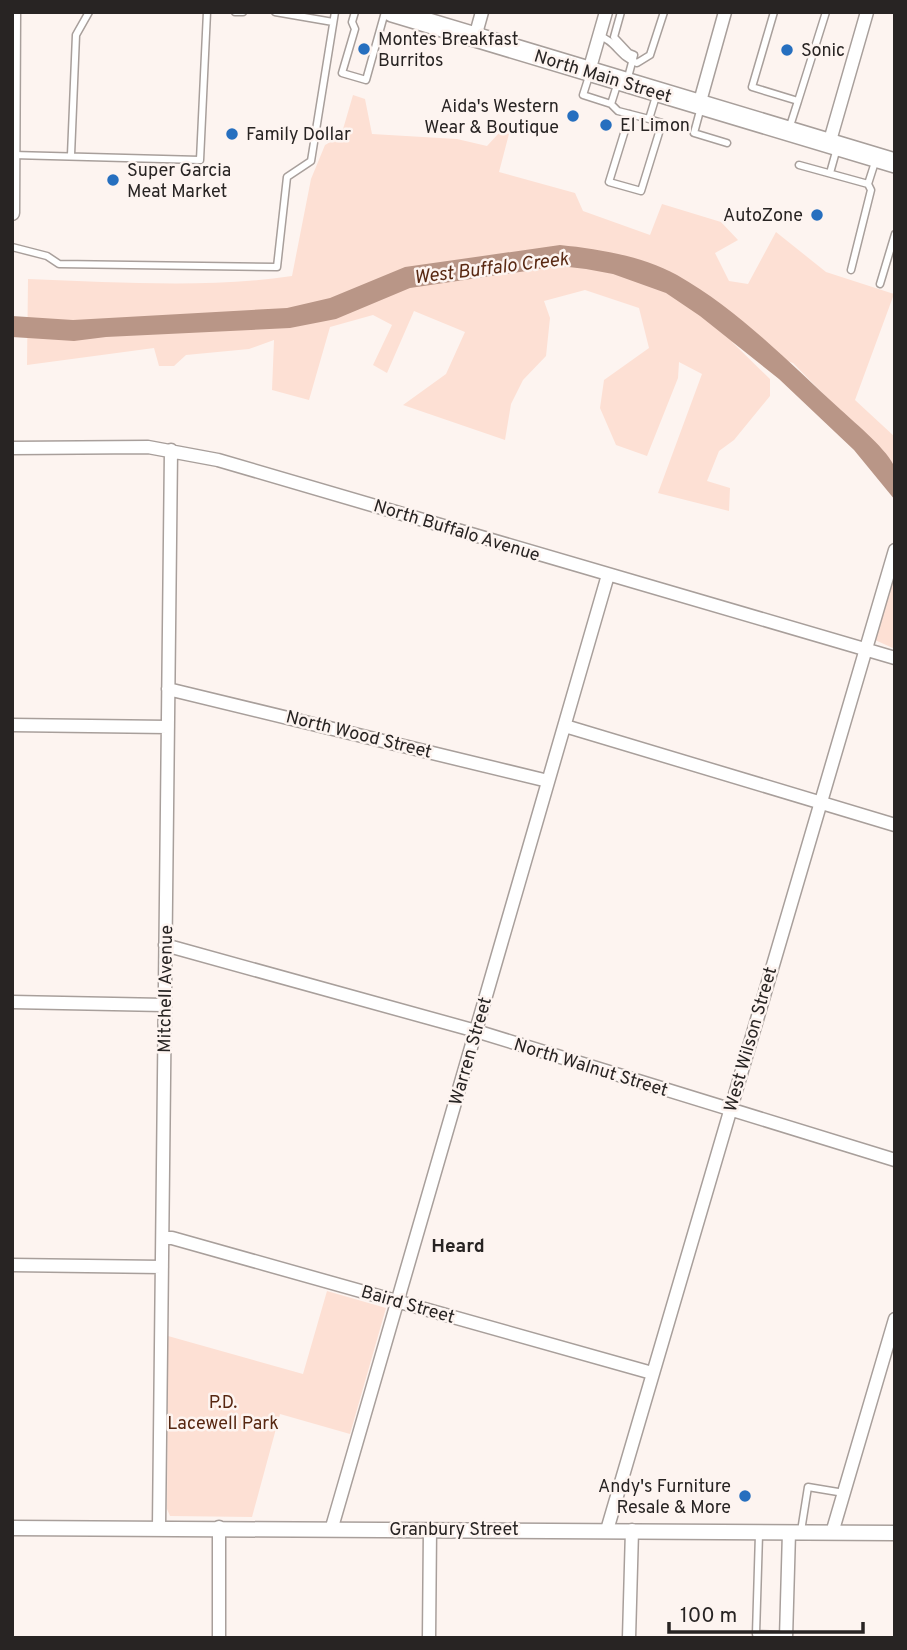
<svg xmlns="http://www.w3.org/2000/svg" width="907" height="1650" viewBox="0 0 907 1650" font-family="Overpass,sans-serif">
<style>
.green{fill:#fde0d4}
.water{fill:#b99687}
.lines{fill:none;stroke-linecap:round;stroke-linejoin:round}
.service-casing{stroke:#a89f9b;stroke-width:9}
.minor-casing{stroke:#a89f9b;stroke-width:15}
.tertiary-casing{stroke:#a89f9b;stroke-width:17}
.primary-casing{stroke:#a89f9b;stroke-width:22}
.service{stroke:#fff;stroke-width:6}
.minor{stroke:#fff;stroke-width:12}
.tertiary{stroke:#fff;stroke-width:14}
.primary{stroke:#fff;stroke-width:19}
.poi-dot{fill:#266fbf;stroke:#fdf4f0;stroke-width:2.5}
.labels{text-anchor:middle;stroke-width:5;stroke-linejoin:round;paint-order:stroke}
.poi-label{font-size:18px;fill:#282423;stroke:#fdf4f0;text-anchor:start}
.street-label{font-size:18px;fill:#282423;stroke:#fdf4f0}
.park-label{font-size:18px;fill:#572711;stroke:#fdf4f0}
.water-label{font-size:19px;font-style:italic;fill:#592913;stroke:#fdf4f0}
.neighbourhood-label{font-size:19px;font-weight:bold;fill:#282423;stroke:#fdf4f0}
</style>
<rect width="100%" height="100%" fill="#fdf4f0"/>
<path class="green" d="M353 95 365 99 372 134 457 139 487 146 499 133 510 130 499 172 575 193 583 211 650 235 662 204 721 222 738 240 715 253 729 281 748 284 776 232 826 272 894 294 855 400 895 437V467L793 363 732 342 770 379V396L734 440 719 451 707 481 730 488 729 511 658 493 702 374 679 362 678 378 647 456 616 445 600 408 604 380 649 348 639 308 585 290 544 301 550 318 546 356 523 380 511 404 505 440 403 405 446 374 465 332 414 311 387 373 373 365 392 325 373 315 330 327 309 400 272 390 274 340 249 349 186 355 174 366H159L154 348 27 365 28 279C116 282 205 289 292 276L311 179 325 145 341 136Z
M895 573V649L875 640Z
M327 1291 386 1308 350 1434 280 1414 252 1517 170 1516 167 1509 168 1336 303 1374Z"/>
<path class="water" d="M560 245C599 249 642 256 677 275 739 310 789 363 841 410 855 423 889 451 895 468 898 476 895 491 895 500L854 450 779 379 700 316 666 293 613 274 586 269 560 266 410 288 336 319 290 328 106 337 74 341 12 337V316L73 320 287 308 330 298 405 267Z"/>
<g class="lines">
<defs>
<path id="service" d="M235 12H243
M275 12 333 22
M355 12 352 22 355 29 342 73 366 80 385 12
M621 12 614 37 629 53 634 55 627 81
M774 12 752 87 798 101 789 129
M599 36C615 40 620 58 637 63L650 55 664 12
M590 73 583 95 611 104 618 82
M798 101 826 12
M611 104 618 111 649 119 657 93
M701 107 694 133 727 143
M630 114 609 182 641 191 662 123 649 119
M13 155 200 160 207 12
M71 155 76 35 89 12
M799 165 868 184 871 190 851 270
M830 173 837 148
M868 184 876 159
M12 247 47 256 59 264 277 267 287 177 311 161 335 12
M880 284 895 234
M801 1531 808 1487 844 1493
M759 1534 756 1634 786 1635"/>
<path id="minor" d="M475 37 482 12
M589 71 606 12
M699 105 725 12
M829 144 867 12
M12 448 148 447 218 460 895 658
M168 689 548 781
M12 725 168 727
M565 726 895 825
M165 945 476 1031 895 1160
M12 1002 164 1005
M163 1238H172L652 1373
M12 1265 162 1267
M159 1527 171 450
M219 1527V1638
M332 1527 608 575
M607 1530 895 550
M832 1533 895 1319
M429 1638 430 1529
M629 1638 632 1530
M786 1638 789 1532"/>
<path id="tertiary" d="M12 213 13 12
M12 1528 895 1533"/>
<path id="primary" d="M392 12 895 163"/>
</defs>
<use href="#service" class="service-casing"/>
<use href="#minor" class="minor-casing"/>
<use href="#tertiary" class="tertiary-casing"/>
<use href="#primary" class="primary-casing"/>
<use href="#service" class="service"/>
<use href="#minor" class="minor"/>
<use href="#tertiary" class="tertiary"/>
<use href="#primary" class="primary"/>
</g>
<g class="poi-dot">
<circle cx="364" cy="49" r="7"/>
<circle cx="787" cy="50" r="7"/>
<circle cx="573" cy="116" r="7"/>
<circle cx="606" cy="125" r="7"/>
<circle cx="232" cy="134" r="7"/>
<circle cx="113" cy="180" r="7"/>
<circle cx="817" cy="215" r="7"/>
<circle cx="745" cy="1496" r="7"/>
</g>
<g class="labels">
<g class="poi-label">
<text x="378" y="45">Montes Breakfast<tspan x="378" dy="21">Burritos</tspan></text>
<text x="801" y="56">Sonic</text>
<text x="559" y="112" text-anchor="end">Aida's Western<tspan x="559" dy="21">Wear &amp; Boutique</tspan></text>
<text x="620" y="131">El Limon</text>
<text x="246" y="140">Family Dollar</text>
<text x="127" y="176">Super Garcia<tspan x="127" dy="21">Meat Market</tspan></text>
<text x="803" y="221" text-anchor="end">AutoZone</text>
<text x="731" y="1492" text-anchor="end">Andy's Furniture<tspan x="731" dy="21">Resale &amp; More</tspan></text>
</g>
<g class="street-label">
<text transform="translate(603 76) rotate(17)" y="6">North Main Street</text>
<text transform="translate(457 530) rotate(17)" y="6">North Buffalo Avenue</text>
<text transform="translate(359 734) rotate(14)" y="6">North Wood Street</text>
<text transform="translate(165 989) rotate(-89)" y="6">Mitchell Avenue</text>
<text transform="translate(750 1039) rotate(-74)" y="6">West Wilson Street</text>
<text transform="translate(470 1051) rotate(-74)" y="6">Warren Street</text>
<text transform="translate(591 1067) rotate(17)" y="6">North Walnut Street</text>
<text transform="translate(408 1304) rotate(16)" y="6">Baird Street</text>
<text x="454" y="1535">Granbury Street</text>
</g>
<g class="park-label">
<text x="223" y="1408">P.D.<tspan x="223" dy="21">Lacewell Park</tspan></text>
</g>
<g class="water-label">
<text transform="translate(491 267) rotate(-7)" y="7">West Buffalo Creek</text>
</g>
<g class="neighbourhood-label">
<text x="458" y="1252">Heard</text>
</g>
</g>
<rect width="907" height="1650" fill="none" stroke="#282423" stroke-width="28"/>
<path d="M669 1622v10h194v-10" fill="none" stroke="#282423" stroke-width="3.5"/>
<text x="680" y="1622" font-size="21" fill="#282423" stroke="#fdf4f0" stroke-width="5" paint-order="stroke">100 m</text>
</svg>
